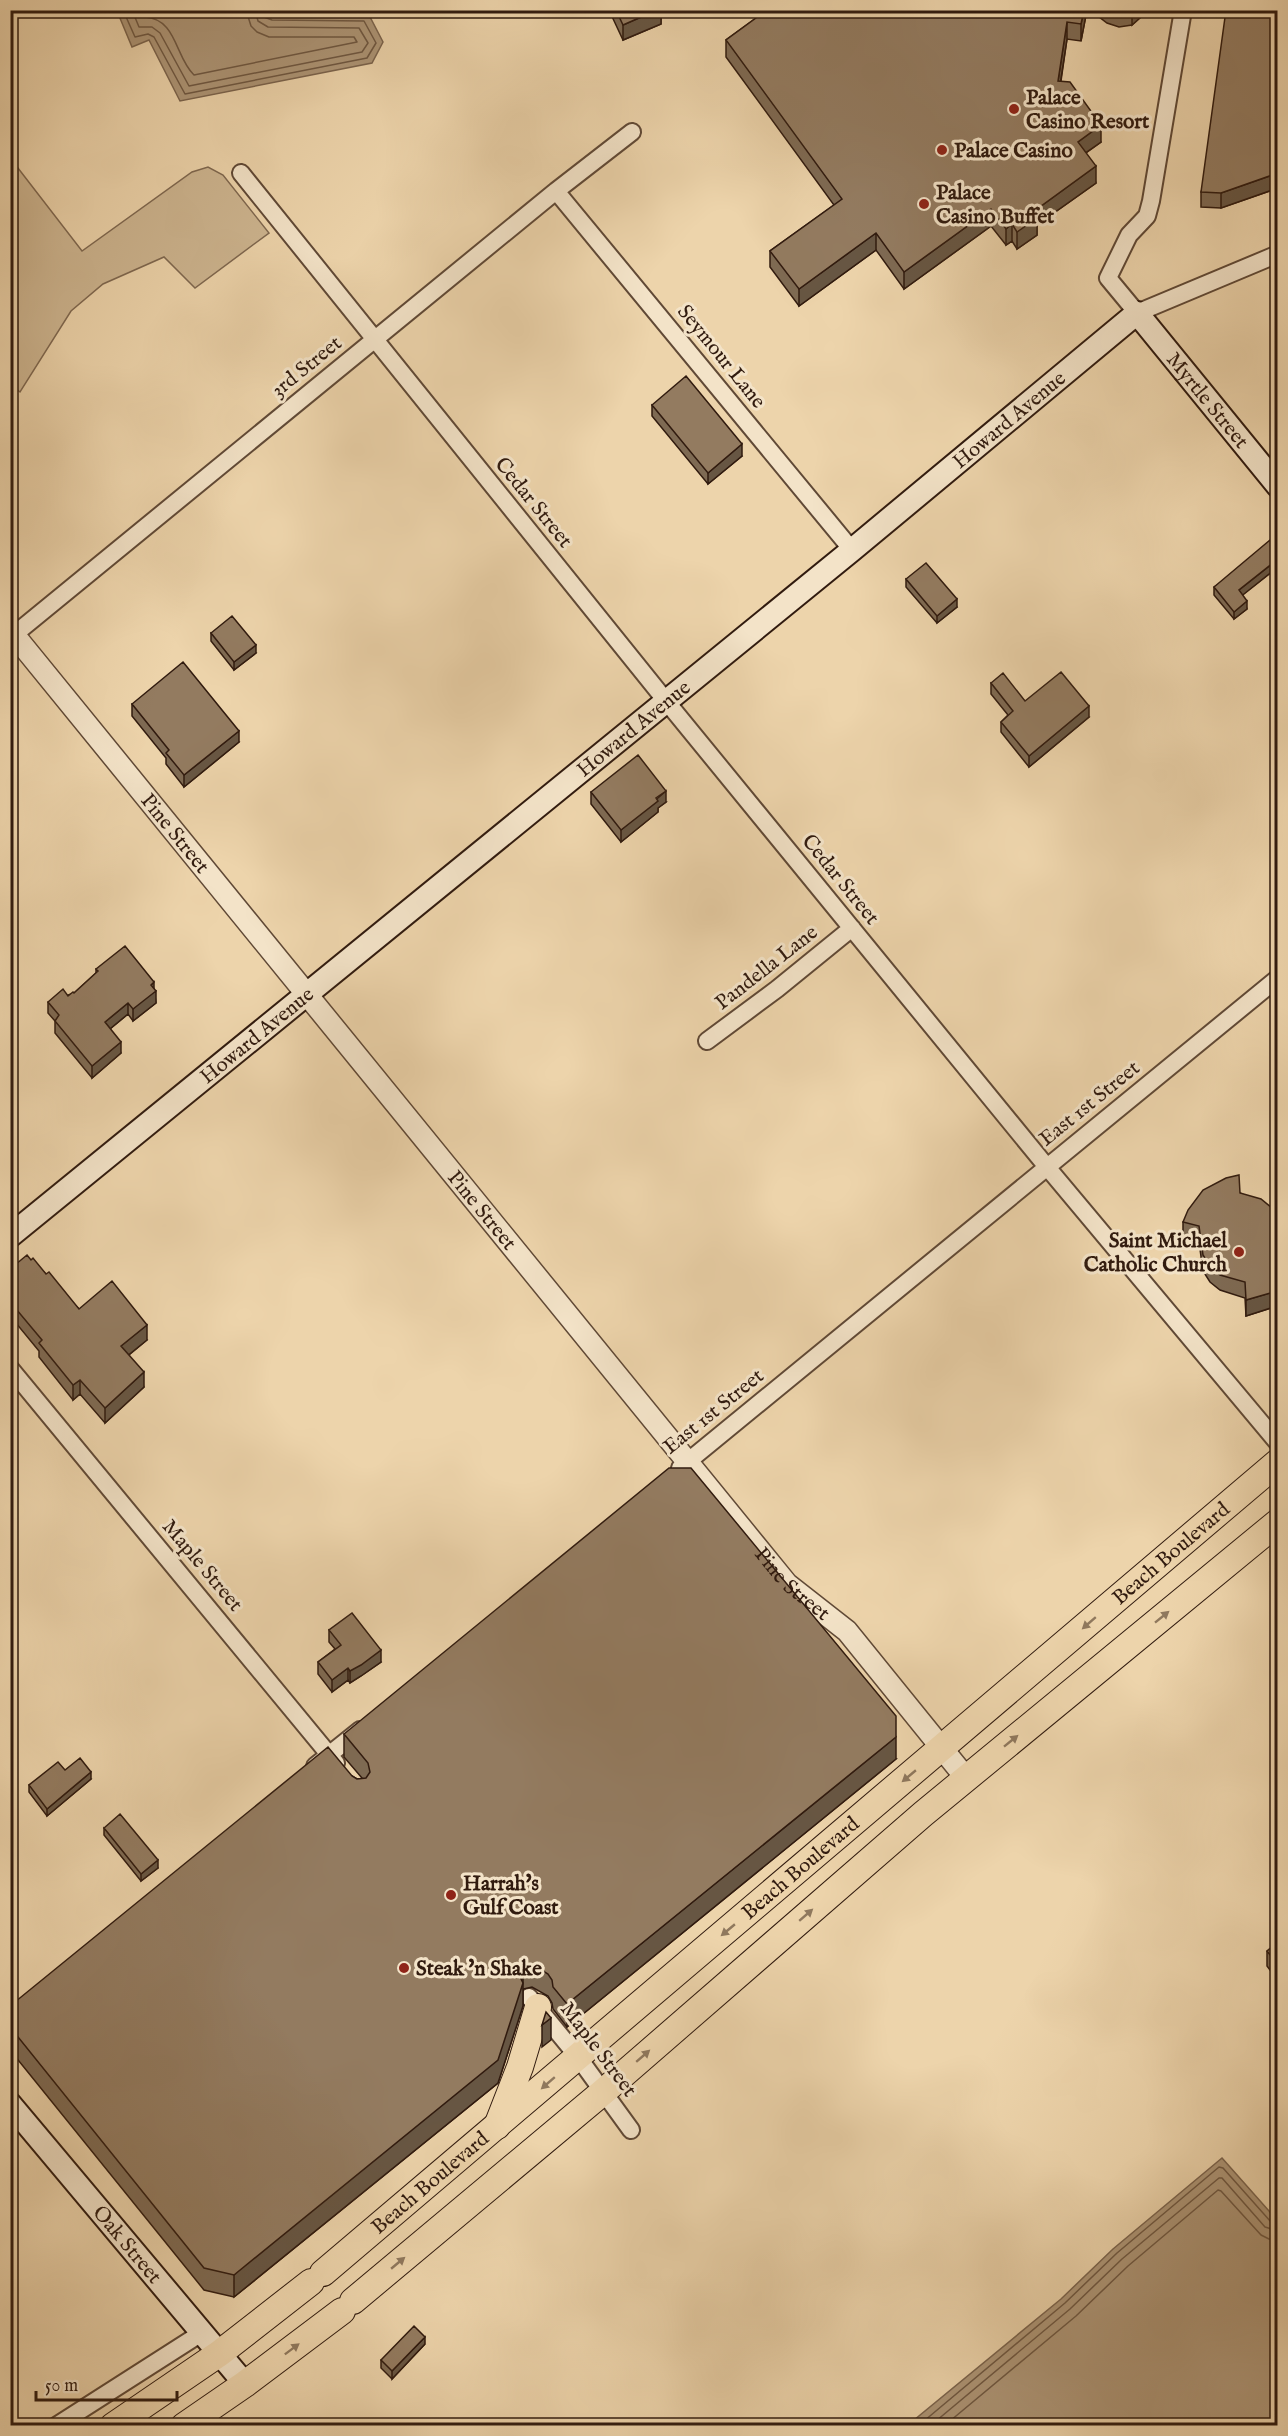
<svg xmlns="http://www.w3.org/2000/svg" width="1288" height="2436" viewBox="0 0 1288 2436" font-family="'IM FELL English',serif">
<style>
.green{fill:#cdb590;stroke:#7f6850;stroke-width:1.5}
.water{fill:#ad9576;stroke:#7b644d;stroke-width:1.5}
.lines{fill:none;stroke-linecap:round;stroke-linejoin:round}
.shore{stroke:#6f5842;stroke-width:1.5}
.minor-casing{stroke:#604936;stroke-width:20}
.tertiary-casing{stroke:#604936;stroke-width:24}
.secondary-casing{stroke:#311b0f;stroke-width:26}
.primary-casing{stroke:#311b0f;stroke-width:28}
.minor{stroke:#f3e3c8;stroke-width:16}
.tertiary{stroke:#f3e3c8;stroke-width:21}
.secondary{stroke:#f3e3c8;stroke-width:22}
.primary{stroke:#edd4ab;stroke-width:26}
.wall{fill:#7e6a53;stroke:#311b0f;stroke-width:1.5}
.shaded-wall{fill:#675643;stroke:#311b0f;stroke-width:1.5}
.building{fill:#937b60;stroke:#311b0f;stroke-width:1.5}
.oneway{fill:#8f785d}
.poi-dot{fill:#8f2418;stroke:#f3e3c8;stroke-width:2}
.labels{text-anchor:middle;stroke-width:6;stroke-linejoin:round;paint-order:stroke}
.poi-label{font-size:21px;font-weight:bold;fill:#311b0f;stroke:#f3e3c8;text-anchor:start}
.street-label{font-size:21px;fill:#311b0f;stroke:#f3e3c8}
</style>
<rect width="100%" height="100%" fill="#edd4ab"/>
<filter id="stains"><feTurbulence type="fractalNoise" baseFrequency=".00333" numOctaves="4"/><feColorMatrix values="0 0 0 0 .2 0 0 0 0 .09 0 0 0 0 .02 0 0 0 .5 -.17"/></filter>
<radialGradient id="worn" r=".72"><stop offset=".6" stop-color="#630" stop-opacity="0"/><stop offset="1" stop-color="#630" stop-opacity=".3"/></radialGradient>
<path class="green" d="M11 159 82 251 192 172 208 167 223 175 269 233 195 288 164 257 103 284 71 311 20 392 10 384Z"/>
<path class="water" d="M263 10 272 14 369 15 383 42 372 63 180 101 149 40 132 47 117 11Z
M1222 2158 1277 2220V2425H908L1061 2299 1113 2249Z"/>
<g class="lines">
<path class="shore" d="M123 10 135 37 148 34 154 37 185 94 367 58 376 43 364 21 272 20 264 17 263 10
M132 10 139 27H152L160 33 189 86 362 52 368 43 359 28 268 27 258 21 255 10
M141 10 145 17C177 19 175 57 194 75L357 42 354 37H269L257 32 251 26 246 10
M918 2426 1065 2303 1117 2253 1219 2167 1223 2168 1271 2222 1278 2224
M930 2426 1070 2309 1122 2259 1219 2178H1222L1265 2227 1278 2231
M944 2426 1076 2316 1128 2266 1218 2190 1221 2191 1261 2235 1269 2239 1278 2240"/>
<defs>
<path id="minor" d="M1183 10 1151 201 1147 216 1129 235 1108 278 1137 313 1278 254
M241 173 666 701 1047 1167 1278 1443
M556 191 852 550
M10 638 556 191 632 132
M707 1041 777 989 852 928
M10 1368 336 1763
M680 1468 1278 978
M315 1766 360 1730
M529 1997 578 2057 631 2130
M56 2426 203 2332"/>
<g id="tertiary">
<path id="s1" d="M10 630 787 1584 847 1631 966 1778"/>
</g>
<g id="secondary">
<path id="s2" d="M10 1236 852 550 1137 313 1278 486"/>
<path id="s3" d="M10 2104 245 2384"/>
</g>
<g id="primary">
<path d="M497 2126 520 2067 538 2007"/>
<path id="s4" d="M323 2273 1278 1462"/>
<path d="M353 2301 603 2092 923 1814 1278 1522"/>
<path d="M113 2426 220 2353 311 2282"/>
<path d="M184 2426 245 2384 342 2311"/>
</g>
</defs>
<use href="#minor" class="minor-casing"/>
<use href="#tertiary" class="tertiary-casing"/>
<use href="#secondary" class="secondary-casing"/>
<use href="#primary" class="primary-casing"/>
<use href="#minor" class="minor"/>
<use href="#tertiary" class="tertiary"/>
<use href="#secondary" class="secondary"/>
<use href="#primary" class="primary"/>
</g>
<path class="wall" d="M609 10H661V24L623 40Z
M754 10H1087L1081 41 1067 39 1061 81 1101 142 1086 153 1096 183 1037 225V235L1017 249 1012 241 1006 245 991 226 904 289 876 250 799 306 770 267V251L834 205 726 57V40L756 18 754 16Z
M1090 10H1145L1142 16 1132 25 1119 27 1107 23Z
M1278 10V188L1221 208 1201 207V192Z
M652 405 742 456 708 484 652 416Z
M1278 550V567L1242 595 1247 609 1234 619 1214 595V587Z
M906 579 957 607 937 623 906 587Z
M211 633 256 653 234 670 211 641Z
M991 683 1025 701 1089 717 1029 767 1001 732V722L1008 715 991 694Z
M132 704 239 742 184 787 166 764V758L132 716Z
M591 792 666 802 658 808V812L621 842 591 804Z
M96 969 154 989 156 1003 133 1021 128 1014 110 1029 121 1053 92 1078 55 1033V1021L48 1013V1002L74 993 96 973Z
M1240 1193 1278 1213V1308L1277 1306 1246 1316 1245 1298 1220 1290 1210 1282 1203 1271 1199 1242 1183 1237V1222Z
M31 1260 46 1274 79 1309 147 1340 129 1355 144 1387 105 1423 80 1394 73 1400 39 1357V1351L11 1317 10 1312V1269Z
M329 1630 381 1662 361 1676 350 1683 348 1680 332 1692 318 1674V1662L335 1649 329 1642Z
M344 1734 896 1759 567 2027 553 2009 552 2003 548 1996 532 1987 523 1989V2006L498 2083 234 2297 204 2290 10 2050V2006L352 1776 357 1779 362 1778 344 1757Z
M65 1770 91 1779 47 1816 29 1792V1785Z
M104 1828 158 1868 141 1881 104 1835Z
M1278 1942V1981L1267 1966V1951Z
M425 2344 392 2379 381 2368V2360Z"/>
<path class="shaded-wall" d="M657 10H661V24L623 40V25Z
M1084 10H1087L1081 41V24Z
M1132 10H1145L1142 16 1132 25Z
M1067 22V39L1058 98V81Z
M1101 125V142L1078 158V142Z
M1096 166V183L1037 225V235L1017 249V232L1033 212Z
M1278 173V188L1221 208V193Z
M991 209V226L904 289V272Z
M1012 224V241L1006 245V229Z
M876 233V250L799 306V289Z
M742 444V456L708 484V473Z
M1278 559V567L1239 598V590Z
M957 599V607L937 623V616Z
M1247 601V609L1234 619V612Z
M256 645V653L234 670V662Z
M1089 706V717L1029 767V756Z
M239 731V742L184 787V775Z
M666 791V802L658 808V812L621 842V830Z
M154 982V992L156 991V1003L133 1021V1009L151 985Z
M128 1003V1014L105 1033V1022Z
M121 1042V1053L92 1078V1066Z
M1277 1291V1306L1246 1316V1300Z
M147 1325V1340L121 1361V1346Z
M144 1372V1387L105 1423V1408Z
M80 1380V1394L73 1400V1385Z
M381 1650V1662L361 1676 350 1683V1671Z
M348 1668V1680L332 1692V1680Z
M896 1737V1759L567 2027V2004Z
M91 1772V1779L47 1816V1809Z
M158 1860V1868L141 1881V1874Z
M523 1966V2006L498 2083 234 2297V2275L519 1975Z
M551 2018V2040L542 2047V2025Z
M425 2337V2344L392 2379V2371Z"/>
<path class="building" d="M616 10H657L623 25Z
M762 10H1084L1081 24 1067 22 1058 81 1070 82 1101 125 1078 142 1096 166 1033 212 1037 218 1017 232 1012 224 1006 229 991 209 904 272 876 233 799 289 770 251 842 199 726 40 764 12Z
M1226 10H1278V173L1221 193 1201 192Z
M686 376 742 444 708 473 652 405Z
M1270 540 1278 550V559L1239 590 1247 601 1234 612 1214 587Z
M926 563 957 599 937 616 906 579Z
M232 616 256 645 234 662 211 633Z
M183 662 239 731 184 775 166 753 169 750 132 704Z
M1061 672 1089 706 1029 756 1001 722 1013 711 991 683 1003 673 1025 701Z
M638 755 666 791 656 798 658 801 621 830 591 792Z
M125 946 154 982 151 985 156 991 133 1009 128 1003 105 1022 121 1042 92 1066 55 1021 59 1015 48 1002 63 989 68 996 73 992 74 993 98 971 96 969Z
M1239 1175 1240 1193 1261 1199 1278 1213V1292L1277 1291 1246 1300 1245 1282 1220 1275 1210 1266 1203 1255 1199 1226 1183 1222 1188 1210 1203 1190 1226 1178Z
M27 1255 31 1260 33 1258 46 1274 49 1272 79 1309 112 1281 147 1325 121 1346 144 1372 105 1408 80 1380 73 1385 39 1343 42 1340 11 1303 14 1301 10 1297V1269Z
M669 1468H691L896 1716V1737L567 2004 553 1987 552 1980 548 1974 532 1964 523 1966 519 1975 523 1983 498 2060 234 2275 204 2268 10 2027V2006L328 1747 352 1776 357 1779 366 1778 370 1772 368 1763 344 1734Z
M352 1613 381 1650 361 1665 350 1671 348 1668 332 1680 318 1662 341 1645 329 1630Z
M80 1758 91 1772 47 1809 29 1785 58 1762 65 1770Z
M120 1814 158 1860 141 1874 104 1828Z
M1278 1942V1965L1267 1951Z
M546 2012 551 2018 542 2025Z
M414 2326 425 2337 392 2371 381 2360Z"/>
<defs><path id="oneway-solid" d="M-6-.8H1V-3.2L6.5 0L1 3.2V.8H-6Z" transform="scale(1.5)"/></defs>
<g class="oneway">
<use href="#oneway-solid" transform="translate(1162 1617) rotate(-39)"/>
<use href="#oneway-solid" transform="translate(1089 1623) rotate(139)"/>
<use href="#oneway-solid" transform="translate(1011 1741) rotate(-39)"/>
<use href="#oneway-solid" transform="translate(909 1776) rotate(140)"/>
<use href="#oneway-solid" transform="translate(806 1915) rotate(-41)"/>
<use href="#oneway-solid" transform="translate(728 1930) rotate(140)"/>
<use href="#oneway-solid" transform="translate(643 2056) rotate(-41)"/>
<use href="#oneway-solid" transform="translate(548 2083) rotate(139)"/>
<use href="#oneway-solid" transform="translate(398 2263) rotate(-40)"/>
<use href="#oneway-solid" transform="translate(292 2349) rotate(-37)"/>
</g>
<g class="poi-dot">
<circle cx="1014" cy="109" r="6"/>
<circle cx="942" cy="150" r="6"/>
<circle cx="924" cy="204" r="6"/>
<circle cx="1239" cy="1252" r="6"/>
<circle cx="451" cy="1895" r="6"/>
<circle cx="404" cy="1968" r="6"/>
</g>
<g class="labels">
<g class="poi-label">
<text x="1026" y="104">Palace<tspan x="1026" dy="24">Casino Resort</tspan></text>
<text x="954" y="157">Palace Casino</text>
<text x="936" y="199">Palace<tspan x="936" dy="24">Casino Buffet</tspan></text>
<text x="1227" y="1247" text-anchor="end">Saint Michael<tspan x="1227" dy="24">Catholic Church</tspan></text>
<text x="463" y="1890">Harrah's<tspan x="463" dy="24">Gulf Coast</tspan></text>
<text x="416" y="1975">Steak 'n Shake</text>
</g>
<g class="street-label">
<text transform="translate(722 356) rotate(51)" y="7">Seymour Lane</text>
<text transform="translate(306 366) rotate(-39)" y="7">3rd Street</text>
<text dy="7" stroke="none"><textPath href="#s2" startOffset="1569">Myrtle Street</textPath></text>
<text dy="7" stroke="none"><textPath href="#s2" startOffset="1290">Howard Avenue</textPath></text>
<text transform="translate(534 502) rotate(51)" y="7">Cedar Street</text>
<text dy="7" stroke="none"><textPath href="#s2" startOffset="804">Howard Avenue</textPath></text>
<text dy="7" stroke="none"><textPath href="#s1" startOffset="262">Pine Street</textPath></text>
<text transform="translate(841 879) rotate(51)" y="7">Cedar Street</text>
<text transform="translate(766 967) rotate(-38)" y="7">Pandella Lane</text>
<text dy="7" stroke="none"><textPath href="#s2" startOffset="318">Howard Avenue</textPath></text>
<text transform="translate(1089 1103) rotate(-39)" y="7">East 1st Street</text>
<text dy="7" stroke="none"><textPath href="#s1" startOffset="748">Pine Street</textPath></text>
<text transform="translate(713 1411) rotate(-39)" y="7">East 1st Street</text>
<text dy="7" stroke="none"><textPath href="#s4" startOffset="1112">Beach Boulevard</textPath></text>
<text transform="translate(203 1565) rotate(50)" y="7">Maple Street</text>
<text dy="7" stroke="none"><textPath href="#s1" startOffset="1234">Pine Street</textPath></text>
<text dy="7" stroke="none"><textPath href="#s4" startOffset="626">Beach Boulevard</textPath></text>
<text transform="translate(599 2049) rotate(53)" y="7">Maple Street</text>
<text dy="7" stroke="none"><textPath href="#s4" startOffset="140">Beach Boulevard</textPath></text>
<text dy="7" stroke="none"><textPath href="#s3" startOffset="183">Oak Street</textPath></text>
</g>
</g>
<rect width="1288" height="2436" fill="none" stroke="#edd4ab" stroke-width="36"/>
<rect x="12" y="12" width="1264" height="2412" fill="none" stroke="#311b0f" stroke-width="3"/>
<rect x="18" y="18" width="1252" height="2400" fill="none" stroke="#311b0f" stroke-width="1.5"/>
<path d="M36 2391v9h141v-9" fill="none" stroke="#311b0f" stroke-width="3"/>
<text x="45" y="2391" font-size="18" fill="#311b0f" stroke="#f3e3c8" stroke-width="4.5" paint-order="stroke">50 m</text>
<rect width="100%" height="100%" filter="url(#stains)"/>
<rect width="100%" height="100%" fill="url(#worn)"/>
</svg>
